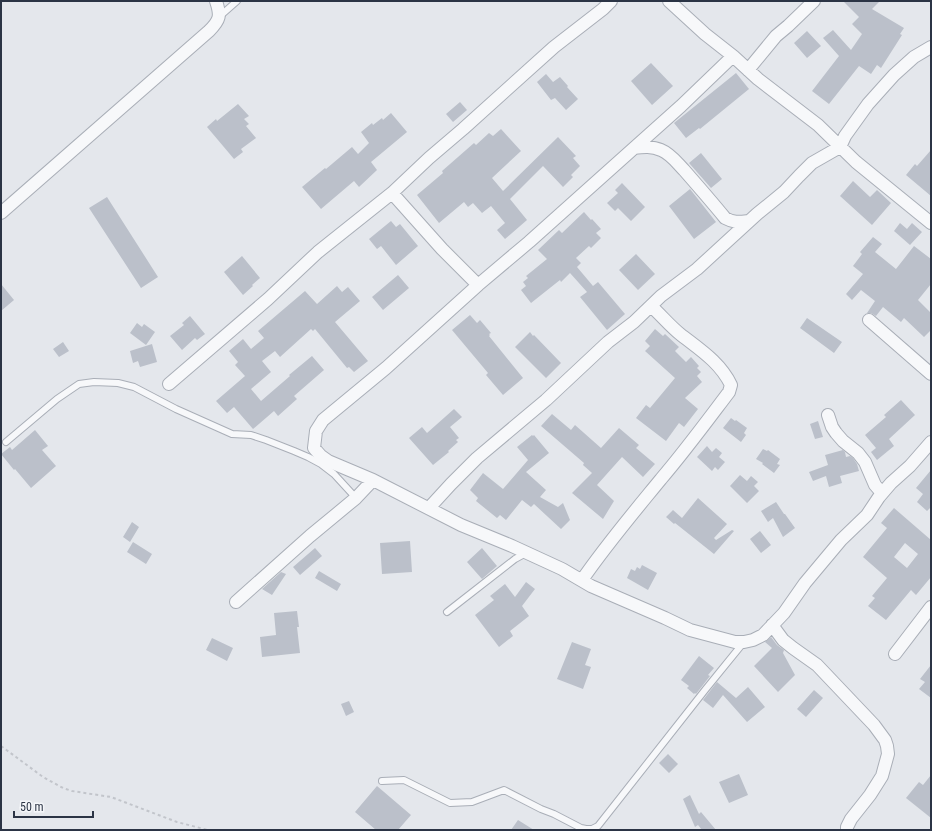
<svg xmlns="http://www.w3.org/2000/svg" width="932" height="831" viewBox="0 0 932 831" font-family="'Roboto Condensed',sans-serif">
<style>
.building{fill:#bbc0ca;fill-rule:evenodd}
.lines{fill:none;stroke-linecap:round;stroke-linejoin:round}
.service-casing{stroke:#a9aeb7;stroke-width:8}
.minor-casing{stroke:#a9aeb7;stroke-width:14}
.path{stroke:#c2c5cb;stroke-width:2;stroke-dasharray:3 3;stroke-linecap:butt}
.service{stroke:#f7f8fa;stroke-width:6}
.minor{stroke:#f7f8fa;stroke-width:12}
</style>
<rect width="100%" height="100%" fill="#e4e7ec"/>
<path class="building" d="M843 1H880L872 9 904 28 900 34 902 35 881 68 877 65 871 74 859 66 829 104 812 91 839 56 823 38 833 30 851 50 862 34 852 24 859 17Z
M807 31 821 46 807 58 794 43Z
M651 63 673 86 652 105 631 81Z
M736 73 749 89 700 129 699 128 686 138 674 123Z
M546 74 553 82 560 77 568 86 567 87 578 99 566 110 555 98 551 100 537 82Z
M460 102 467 110 453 122 446 114Z
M238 104 249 116 244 119 249 124 246 126 256 138 241 149 243 152 234 159 207 127 216 119 217 121Z
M391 113 407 132 371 162 377 170 359 187 354 181 321 209 302 187 325 168 326 169 352 147 358 154 369 143 361 132 372 123 373 125 382 118 383 120Z
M501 129 521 151 492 178 503 191 558 137 576 156 573 158 580 166 571 175 573 177 563 187 543 166 510 199 527 220 505 239 497 230 505 223 491 206 482 213 473 203 468 207 464 202 439 223 417 195 443 173 442 171 474 143 476 145 489 133 493 136Z
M931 150V196L906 175 915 164 917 166Z
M701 153 722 179 711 188 689 163Z
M853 181 870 197 877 190 891 203 872 225 840 196Z
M622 183 645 207 631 221 618 208 615 211 607 203 618 193 615 190Z
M690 189 716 222 694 239 669 206Z
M107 197 158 277 141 288 89 208Z
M584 212 591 220 592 219 601 229 596 233 601 238 591 248 589 246 576 258 581 263 577 267 593 286 598 282 625 314 607 330 580 297 587 292 570 273 561 282 560 280 531 303 521 290 526 286 523 282 528 278 526 276 547 259 538 250 559 230 562 233Z
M391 221 396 227 400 224 418 246 396 265 381 246 377 249 369 239Z
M900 223 907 229 912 223 922 232 910 245 894 231Z
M873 237 882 244 875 252 896 269 914 246 931 259V284L918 300 931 313V330L924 337 904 318 901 322 883 307 876 316 871 313H867L875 301 861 290 852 300 846 294 863 274 853 266 862 254 860 252Z
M636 254 655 274 638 290 619 270Z
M242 256 260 278 252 285 253 286 243 295 224 272Z
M398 275 409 288 383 310 372 297Z
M1 284 14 300 1 311Z
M337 286 342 292 348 287 360 301 335 322 368 361 354 372 349 367 347 368 315 329 313 331 311 329 280 357 275 351 262 361 271 372 251 389 261 401 290 376 289 375 312 356 324 370 294 396 297 399 278 416 274 411 253 429 234 407 227 413 216 401 245 376 235 365 238 362 229 351 243 339 251 349 264 338 258 331 305 291 317 304Z
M470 315 477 323 480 320 491 333 489 334 490 335 489 336 523 378 503 395 486 375 488 373 452 330Z
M190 316 205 334 197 340 195 338 182 350 170 336 184 325 182 323Z
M807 318 842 342 834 353 800 328Z
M137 323 142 327 144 324 155 332 146 345 130 333Z
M655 329 663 336 665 334 679 347 675 351 686 362 691 357 699 366 697 368 701 372 697 376 702 382 685 398 698 409 684 427 679 423 666 441 636 418 646 405 650 408 675 378 645 351 650 346 645 341Z
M530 332 533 336 534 335 561 363 546 378 515 347Z
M63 342 69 351 59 357 53 349Z
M152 344 157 362 140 367 138 361 133 363 130 351Z
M901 400 915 415 889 439 894 446 877 460 871 452 876 448 865 435 886 417 884 415Z
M454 409 462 417 450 427 459 438 456 440 458 442 448 451 449 452 433 465 409 438 422 427 427 433Z
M552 414 571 430 575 425 601 448 619 428 639 445 636 448 655 464 643 477 622 457 597 485 614 501 603 519 572 493 592 473 583 465 584 463 541 426Z
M731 418 735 421 736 420 747 428 744 433 746 435 741 442 723 428Z
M818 421 823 437 815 439 810 424Z
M35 430 48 446 42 450 56 466 31 488 15 469 14 470 1 454 10 447 12 450Z
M532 435 533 436 534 435 549 453 526 472 546 490 540 497 558 507 563 503 570 520 561 529 534 504 531 507 522 500 506 520 500 515 497 518 476 501 478 498 470 490 483 473 503 489 528 460 517 447Z
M707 446 712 452 716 448 722 453 719 457 725 462 718 470 715 467 712 471 697 457Z
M763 449 767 451 768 450 780 459 777 464 780 465 774 473 762 464 763 463 756 459Z
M843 450 845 452 846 457 850 456 853 458 857 464 859 471 840 476 842 483 829 487 826 476 813 481 809 472 828 465 825 455Z
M931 470V507L927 511 917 502 923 494 916 488Z
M740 475 747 481 751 476 758 482 754 486 759 491 747 503 730 486Z
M698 498 727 524 714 538 716 540 732 530 734 531 714 554 675 523 674 524 666 517 673 510 682 518Z
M776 502 784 514H785L795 528 783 537 773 518 768 522 761 511Z
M894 508 931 540V577L916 595 911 590 886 620 868 606 875 598 872 596 887 578 863 557 887 528 881 523ZM905 543 918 554 907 568 894 557Z
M132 522 139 527 130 542 123 537Z
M760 531 771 545 761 553 750 539Z
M410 541 412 572 382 574 380 543Z
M133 542 152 554 146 564 127 552Z
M315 548 322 556 300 575 293 567Z
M482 548 497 566 482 579 467 562Z
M642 565 657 573 648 590 627 578 631 569 635 571 637 567 640 569Z
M319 571 341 584 337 591 315 578Z
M281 572 286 574 272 595 262 589Z
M526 582 535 589 522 606 529 616 510 631 513 636 499 647 475 615 494 600 490 596 505 584 515 597Z
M297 611 299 627H297L300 653 262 657 260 637 276 635 274 613Z
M771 637 777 645 784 650 783 653 795 675 778 692 754 666 772 648 765 642Z
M212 638 233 648 227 661 206 650Z
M572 642 591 649 585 665 591 667 583 689 557 679Z
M699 656 714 668 708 675 710 676 696 694 695 693 694 694 687 688 689 686 681 680Z
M931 665V698L919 689 925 682 920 679Z
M717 682 736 698 748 687 765 707 747 722 723 695 713 708 703 700Z
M814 690 823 698 806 717 797 709Z
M349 701 354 712 346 716 341 704Z
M668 754 678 764 669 773 659 763Z
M739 774 748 795 729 803 719 782Z
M931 775V818L906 798 919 782 923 785Z
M377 786 411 815 398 830H376L355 812Z
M690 795 699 814 701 812 716 830H702L698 825 695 827 683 799Z
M518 820 534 830H511Z"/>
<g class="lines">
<defs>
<path id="service" d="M220 16 237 1
M6 442 57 399 79 384 94 382 118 383 134 387 176 409 232 434 251 435 266 440 294 451 308 457 321 464 334 474 356 498
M447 612 515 559 526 553
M382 781 404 780 450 803 472 802 504 790 541 809 554 814 581 828 586 829H592L598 826 705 690 744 642"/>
<path id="minor" d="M669 1 705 34 733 56 758 79 818 125 856 162 931 223
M733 56 681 106 529 242 478 285 386 368 323 420 316 431 314 448 321 456 328 461 373 480 461 525 512 546 562 569 591 586 665 618 690 630 735 642H744L753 640 763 635 784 613 805 583 841 540 867 515 879 497 891 483 910 466 931 442
M748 70 776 36 788 26 814 1
M634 148C643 147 652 146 661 150 671 154 677 163 684 170 698 186 712 202 725 218 734 223 739 222 749 221
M392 193 442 249 478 285
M1 213 209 31C220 20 221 16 216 1
M869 320 931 374
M169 384 268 299 318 252 392 193 429 158 463 129 554 47 603 9 611 1
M828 415 832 427 836 433 843 441 858 453 865 462 875 485 882 493
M429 508 451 484 477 458 546 400 608 342 634 322 661 296 697 269 757 214 784 192 799 176 812 163 840 147 845 136 868 104 894 75 914 57 931 47
M582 580C606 545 634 512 661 479 685 451 707 421 729 392L731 385C720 362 699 349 680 334 670 326 661 315 651 306
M236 602 310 536 356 498 373 480
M772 625 783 640 793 648 817 665 874 725 885 740 887 746 888 754 882 776 870 795 851 819 847 827V830
M895 654 931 607"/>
</defs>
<use href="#service" class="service-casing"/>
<use href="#minor" class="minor-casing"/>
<path class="path" d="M1 746 16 757 43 777 63 788 72 791 111 797 177 822 208 830"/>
<use href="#service" class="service"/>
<use href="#minor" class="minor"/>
</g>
<rect width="932" height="831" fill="none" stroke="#2b3445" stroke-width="4"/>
<path d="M14 811v6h79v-6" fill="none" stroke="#2b3445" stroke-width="2"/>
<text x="20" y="811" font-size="12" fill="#2b3445" stroke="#f4f6f9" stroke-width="3" paint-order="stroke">50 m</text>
</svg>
